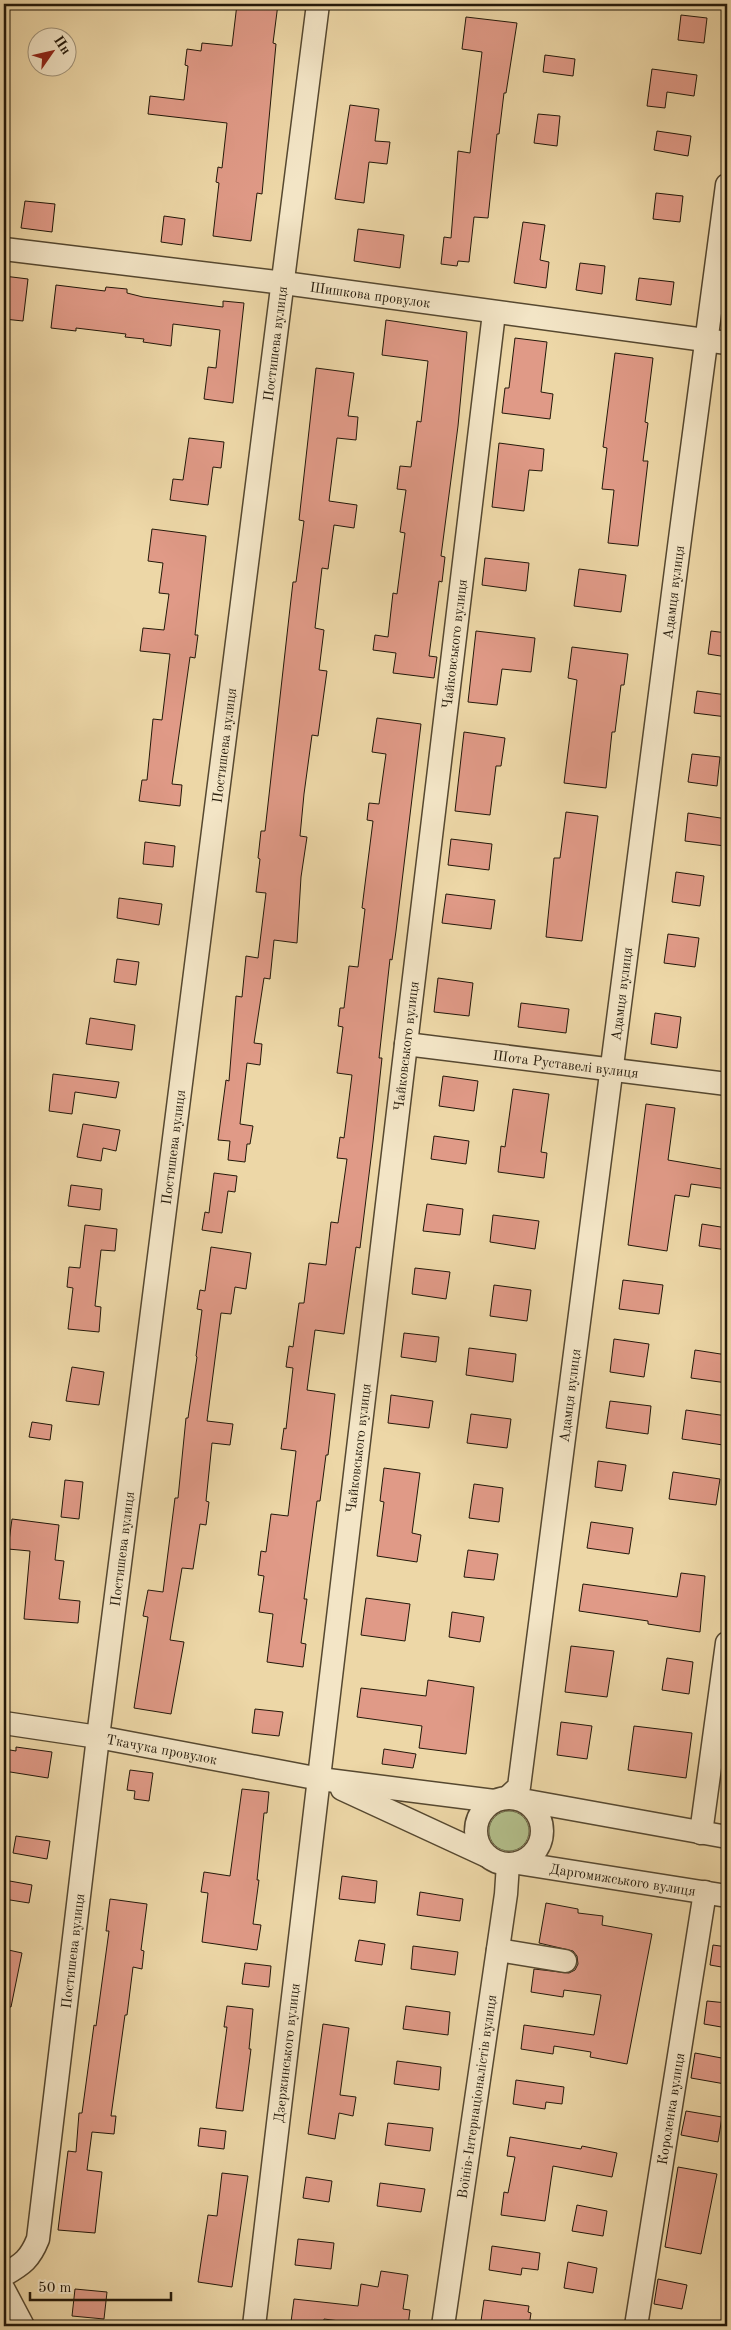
<svg xmlns="http://www.w3.org/2000/svg" width="731" height="2330" viewBox="0 0 731 2330" font-family="'Old Standard TT',serif">
<style>
.green{fill:#b3bf8b;stroke:#6b6c4a}
.building{fill:#e09a87;stroke:#231809}
.lines{fill:none;stroke-linecap:round;stroke-linejoin:round}
.minor-casing{stroke:#564830;stroke-width:25}
.minor{stroke:#f3e5c6;stroke-width:22}
.labels{text-anchor:middle;stroke-width:4;stroke-linejoin:round;paint-order:stroke}
.street-label{font-size:14px;fill:#231809;stroke:#f3e5c6}
</style>
<rect width="100%" height="100%" fill="#edd7a7"/>
<filter id="stains"><feTurbulence type="fractalNoise" baseFrequency=".004" numOctaves="4"/><feColorMatrix values="0 0 0 0 .2 0 0 0 0 .09 0 0 0 0 .02 0 0 0 .5 -.17"/></filter>
<radialGradient id="worn" r=".72"><stop offset=".6" stop-color="#630" stop-opacity="0"/><stop offset="1" stop-color="#630" stop-opacity=".3"/></radialGradient>
<path class="green" d="M489 1831a20 20 0 1 1 40 0a20 20 0 1 1-40 0Z"/>
<path class="building" d="M237 4H278L273 43 276 44 262 194 257 193 251 241 213 236 219 183 216 182 218 167 222 168 227 123 148 114 150 96 184 100 188 66 185 65 187 49 201 51 202 43 232 46Z
M681 15 707 18 704 43 678 40Z
M466 17 517 23 506 93H504L499 134H497L488 218 474 217 469 262 458 261 457 266 441 264 444 237 451 238 458 151 470 153 482 52 462 49Z
M545 55 575 59 573 76 543 72Z
M652 69 697 75 694 96 667 92 665 108 647 106Z
M350 105 379 109 375 141 390 142 387 164 369 162 364 203 335 199Z
M538 114 560 116 557 146 534 143Z
M657 131 691 136 688 156 654 150Z
M656 193 683 196 680 222 653 219Z
M25 201 55 204 52 232 21 228Z
M164 216 185 219 182 245 161 242Z
M523 222 545 225 540 260 549 262 546 288 514 283Z
M358 229 404 235 400 268 354 261Z
M580 263 605 266 602 294 576 290Z
M4 276 28 279 23 321 4 319Z
M639 278 674 282 671 305 636 300Z
M56 285 105 291 106 287 127 289V293L143 297 223 307V301L244 303 233 403 204 399 208 367 216 368 220 330 173 324 171 346 143 342 144 339 125 337 126 334 76 328V331L51 328Z
M386 320 467 332 458 426 441 556 445 557 442 582 439 581 429 656 437 657 434 678 393 673 396 653 373 650 375 635 388 637 393 593 397 594 405 533 400 532 406 490 397 489 400 466 411 467 417 421 421 422 428 361 382 355Z
M515 338 547 342 541 392 553 394 550 419 502 413 505 388H509Z
M615 353 653 358 645 422 648 423 643 461H648L638 546 608 543 614 490 602 489 607 448 603 447Z
M316 368 354 373 348 416 358 417 356 440 337 438 329 501 357 505 354 528 334 525 328 569 322 568 315 628 324 630 319 670 327 671 318 736 312 735 304 794 300 836 307 837 301 877 297 943 274 940 270 979 264 978 254 1043 262 1044 260 1065 247 1063 240 1124 253 1126 250 1144H247L245 1162 228 1160 230 1141 218 1140 226 1080 229 1081 236 996 242 997 246 956 258 958 266 893 256 892 260 859 258 858 261 831H265L290 608 293 582H296L304 521 299 520Z
M189 438 224 442 221 468 213 467 208 505 170 500 173 479 183 480Z
M499 443 544 449 542 471 529 470 524 511 492 507Z
M152 529 206 536 195 635H198L195 658 190 657 172 784 182 785 180 806 139 801 142 780H147L153 719 162 720 170 654 140 651 143 628 164 630 169 594 159 593 163 563 148 561Z
M485 558 529 563 526 591 482 585Z
M579 569 626 575 621 612 574 606Z
M476 631 535 638 531 672 502 669 497 705 468 702Z
M711 631 727 633V657L708 654Z
M572 647 628 654 624 685H621L615 732H612L606 788 564 783 577 680 568 678Z
M697 691 727 695V717L694 713Z
M377 718 421 724 396 931 392 960 390 959 379 1058H382L373 1142 360 1248 356 1247 344 1334 315 1330 307 1390 335 1394 328 1455H326L320 1501H317L304 1599H307L301 1643 306 1644 303 1667 267 1662 273 1614 259 1612 264 1576 258 1575 261 1551 266 1552 271 1514 288 1516 296 1451 281 1449 284 1428 286 1429 293 1368 286 1367 289 1346 293 1347 299 1303H304L309 1263 326 1265 331 1222 338 1223 347 1159 337 1158 340 1137 344 1138 352 1075 337 1073 343 1027 338 1026 340 1008H344L349 966 358 967 365 909 362 908 373 821 367 820 369 803 379 804 386 754 372 752Z
M464 732 505 738 501 766H496L490 815 455 811Z
M692 754 720 757 717 786 688 782Z
M566 812 598 816 582 941 546 937 554 858H560Z
M688 813 727 819 725 846 685 841Z
M451 839 492 844 489 870 448 865Z
M145 842 175 846 173 867 143 864Z
M676 872 704 876 700 906 672 902Z
M446 894 495 900 491 929 442 923Z
M119 898 162 904 159 925 117 918Z
M668 934 699 938 695 967 664 963Z
M117 959 139 962 136 985 114 982Z
M438 978 473 983 469 1016 434 1012Z
M521 1003 569 1009 566 1033 518 1027Z
M655 1013 681 1017 677 1048 651 1044Z
M90 1018 135 1025 132 1050 86 1044Z
M53 1074 119 1082 116 1098 75 1092 72 1114 49 1111Z
M443 1076 478 1081 474 1111 439 1106Z
M513 1089 549 1094 541 1152 547 1153 544 1178 498 1172 501 1146 505 1147Z
M646 1104 675 1108 668 1160 727 1170V1189L691 1184 689 1197 675 1195 667 1251 628 1245Z
M83 1124 120 1130 116 1151 103 1148 101 1161 77 1157Z
M434 1136 469 1141 466 1164 431 1159Z
M214 1173 237 1176 235 1192 228 1191 222 1233 202 1230 205 1212 209 1213Z
M71 1185 102 1189 100 1210 68 1206Z
M427 1204 463 1209 460 1235 423 1231Z
M493 1215 539 1221 535 1249 490 1242Z
M702 1224 727 1228V1250L699 1246Z
M85 1225 117 1229 115 1251 101 1250 95 1306 101 1307 99 1332 68 1329 73 1288 67 1287 69 1267 80 1268Z
M211 1247 251 1253 246 1289 235 1287 231 1314 221 1313 207 1421 233 1424 230 1445 212 1443 206 1501 209 1502 206 1525 200 1524 193 1569 182 1568 170 1640 184 1642 171 1714 134 1708 148 1617 143 1616 148 1590 163 1592 175 1498H178L186 1418H188L197 1357 196 1356 202 1310 197 1309 200 1290 205 1291Z
M415 1268 450 1272 446 1299 412 1294Z
M623 1280 663 1285 659 1314 619 1309Z
M494 1285 531 1290 527 1321 490 1316Z
M404 1333 439 1337 436 1362 401 1357Z
M614 1339 649 1344 644 1377 610 1372Z
M469 1348 516 1354 513 1382 466 1375Z
M695 1350 727 1355V1383L691 1378Z
M72 1367 104 1372 99 1405 66 1401Z
M391 1395 433 1401 429 1428 388 1423Z
M610 1401 651 1406 648 1434 606 1428Z
M686 1410 727 1416 723 1445 682 1439Z
M471 1414 511 1419 507 1448 467 1443Z
M32 1422 52 1425 50 1440 29 1437Z
M598 1461 626 1465 622 1491 595 1487Z
M384 1468 420 1473 412 1533 421 1535 417 1562 377 1556 384 1502 380 1501Z
M673 1472 720 1479 716 1505 669 1499Z
M65 1480 83 1482 79 1519 61 1517Z
M474 1484 503 1488 499 1522 469 1518Z
M12 1519 59 1525 55 1560 64 1561 59 1599 80 1601 78 1623 24 1619 30 1551 8 1549Z
M591 1522 633 1528 629 1554 587 1548Z
M468 1550 498 1554 494 1580 464 1577Z
M681 1573 705 1576 700 1632 648 1624V1621L579 1611 583 1584 677 1597Z
M366 1598 410 1604 405 1641 361 1635Z
M452 1612 484 1617 480 1642 449 1637Z
M571 1646 614 1651 607 1697 565 1692Z
M667 1658 693 1662 689 1694 662 1690Z
M428 1680 474 1687 466 1754 419 1748 422 1726 357 1717 361 1688 426 1696Z
M255 1709 283 1712 279 1736 252 1733Z
M561 1722 592 1726 587 1759 557 1755Z
M634 1726 692 1733 686 1778 628 1770Z
M16 1747 52 1752 48 1778 4 1771V1749L16 1751Z
M384 1749 416 1754 413 1768 382 1764Z
M130 1770 153 1773 149 1801 134 1799 135 1791 127 1790Z
M242 1789 269 1792 267 1813H264L257 1880H259L253 1924 261 1925 257 1950 202 1942 208 1893 201 1892 204 1872 230 1876Z
M16 1836 50 1841 47 1859 13 1853Z
M342 1876 377 1881 375 1903 339 1899Z
M4 1880 32 1885 29 1903 4 1899Z
M420 1892 463 1899 460 1921 417 1915Z
M110 1899 147 1904 141 1950 144 1951 142 1969 133 1967 127 2015H125L111 2116H116L114 2134 92 2132 87 2170 102 2172 95 2233 58 2230 68 2151 76 2152 79 2113H82L94 2025 96 2026 109 1931H106Z
M546 1903 578 1909V1913L603 1916 602 1925 652 1934 627 2064 590 2057 591 2052 554 2046 553 2054 521 2049 524 2025 594 2035 601 1995 564 1990 563 1997 531 1992 534 1969 569 1973 575 1970 578 1964 577 1956 573 1951 539 1943Z
M359 1940 385 1944 382 1965 355 1961Z
M713 1945 727 1947V1968L710 1965Z
M413 1946 458 1952 455 1975 411 1969Z
M4 1949 22 1953 11 2007 4 2006Z
M245 1963 271 1966 269 1987 242 1984Z
M707 2001 727 2003V2028L704 2024Z
M227 2006 253 2009 249 2049H251L243 2111 216 2108 227 2027H224Z
M406 2006 450 2012 448 2035 403 2029Z
M323 2024 349 2028 340 2095 356 2097 353 2116 339 2113 335 2139 308 2134Z
M695 2053 727 2059 725 2084 691 2078Z
M397 2061 441 2067 439 2090 394 2084Z
M516 2080 564 2087 562 2104 546 2102 545 2109 513 2104Z
M686 2111 722 2117 718 2142 681 2135Z
M388 2123 433 2128 430 2151 385 2145Z
M200 2128 226 2131 224 2149 198 2146Z
M510 2137 581 2149 582 2146 617 2153 612 2177 553 2166 545 2221 501 2215 504 2192 508 2193 515 2157 507 2156Z
M678 2167 717 2174 701 2254 665 2247Z
M222 2173 248 2176 232 2287 198 2282 208 2215 217 2216Z
M306 2177 332 2181 329 2202 303 2198Z
M380 2183 425 2189 421 2212 377 2206Z
M577 2205 607 2211 603 2236 572 2231Z
M298 2239 334 2243 331 2269 295 2265Z
M492 2246 540 2253 538 2270 522 2268 521 2275 489 2270Z
M568 2262 597 2268 593 2293 564 2288Z
M381 2271 408 2275 403 2309 410 2310 408 2326H363V2324L324 2319 323 2326 291 2322 294 2299 358 2306 361 2284 378 2287Z
M658 2279 687 2285 682 2309 654 2304Z
M75 2289 107 2292 104 2319 72 2316Z
M484 2300 529 2306 528 2312 531 2313 529 2326 481 2321Z"/>
<g class="lines">
<defs>
<g id="minor">
<path id="s1" d="M4 249 284 283 727 343"/>
<path id="s2" d="M406 1044 727 1084"/>
<path id="s3" d="M4 1723 98 1737 320 1779 494 1801"/>
<path d="M342 1789 487 1856"/>
<circle cx="509" cy="1831" r="33"/>
<path id="s4" d="M507 1798 519 1787 681 531 727 185"/>
<path d="M522 1800 727 1837"/>
<path d="M701 1833 727 1643"/>
<path id="s5" d="M518 1863 727 1896"/>
<path d="M498 1950 565 1961"/>
<path id="s6" d="M4 2275C23 2264 30 2259 38 2239L98 1737 318 4"/>
<path d="M4 2290 23 2326"/>
<path id="s7" d="M254 2326 406 1044 494 313"/>
<path id="s8" d="M443 2326 506 1894 508 1864"/>
<path id="s9" d="M636 2326 705 1892"/>
</g>
</defs>
<use href="#minor" class="minor-casing"/>
<use href="#minor" class="minor"/>
</g>
<g class="labels">
<g class="street-label">
<text dy="5" stroke="none"><textPath href="#s1" startOffset="369">Шишкова провулок</textPath></text>
<text dy="5" stroke="none"><textPath href="#s6" startOffset="1961">Постишева вулиця</textPath></text>
<text dy="5" stroke="none"><textPath href="#s4" startOffset="1221">Адамця вулиця</textPath></text>
<text dy="5" stroke="none"><textPath href="#s7" startOffset="1694">Чайковського вулиця</textPath></text>
<text dy="5" stroke="none"><textPath href="#s6" startOffset="1556">Постишева вулиця</textPath></text>
<text dy="5" stroke="none"><textPath href="#s4" startOffset="816">Адамця вулиця</textPath></text>
<text dy="5" stroke="none"><textPath href="#s7" startOffset="1289">Чайковського вулиця</textPath></text>
<text dy="5" stroke="none"><textPath href="#s2" startOffset="161">Шота Руставелі вулиця</textPath></text>
<text dy="5" stroke="none"><textPath href="#s6" startOffset="1151">Постишева вулиця</textPath></text>
<text dy="5" stroke="none"><textPath href="#s4" startOffset="411">Адамця вулиця</textPath></text>
<text dy="5" stroke="none"><textPath href="#s7" startOffset="884">Чайковського вулиця</textPath></text>
<text dy="5" stroke="none"><textPath href="#s6" startOffset="746">Постишева вулиця</textPath></text>
<text dy="5" stroke="none"><textPath href="#s3" startOffset="160">Ткачука провулок</textPath></text>
<text dy="5" stroke="none"><textPath href="#s5" startOffset="106">Даргомижського вулиця</textPath></text>
<text dy="5" stroke="none"><textPath href="#s6" startOffset="341">Постишева вулиця</textPath></text>
<text dy="5" stroke="none"><textPath href="#s7" startOffset="275">Дзержинського вулиця</textPath></text>
<text dy="5" stroke="none"><textPath href="#s8" startOffset="232">Воїнів-Інтернаціоналістів вулиця</textPath></text>
<text dy="5" stroke="none"><textPath href="#s9" startOffset="220">Короленка вулиця</textPath></text>
</g>
</g>
<rect width="731" height="2330" fill="none" stroke="#edd7a7" stroke-width="20"/>
<rect x="5" y="5" width="721" height="2320" fill="none" stroke="#231809" stroke-width="2.5"/>
<rect x="10" y="10" width="711" height="2310" fill="none" stroke="#231809"/>
<g transform="translate(52 52) rotate(56)"><circle r="24" fill="#f3e5c6" stroke="#a0937a"/>
<path d="M0-4L9 19L0 12L-9 19Z" fill="#8f2418"/>
<text y="-8" font-size="14" font-weight="bold" text-anchor="middle" fill="#231809">Пн</text>
</g>
<path d="M30 2292v8h141v-8" fill="none" stroke="#231809" stroke-width="2.5"/>
<text x="38" y="2292" font-size="15" fill="#231809" stroke="#f3e5c6" stroke-width="4" paint-order="stroke">50 m</text>
<rect width="100%" height="100%" filter="url(#stains)"/>
<rect width="100%" height="100%" fill="url(#worn)"/>
</svg>
